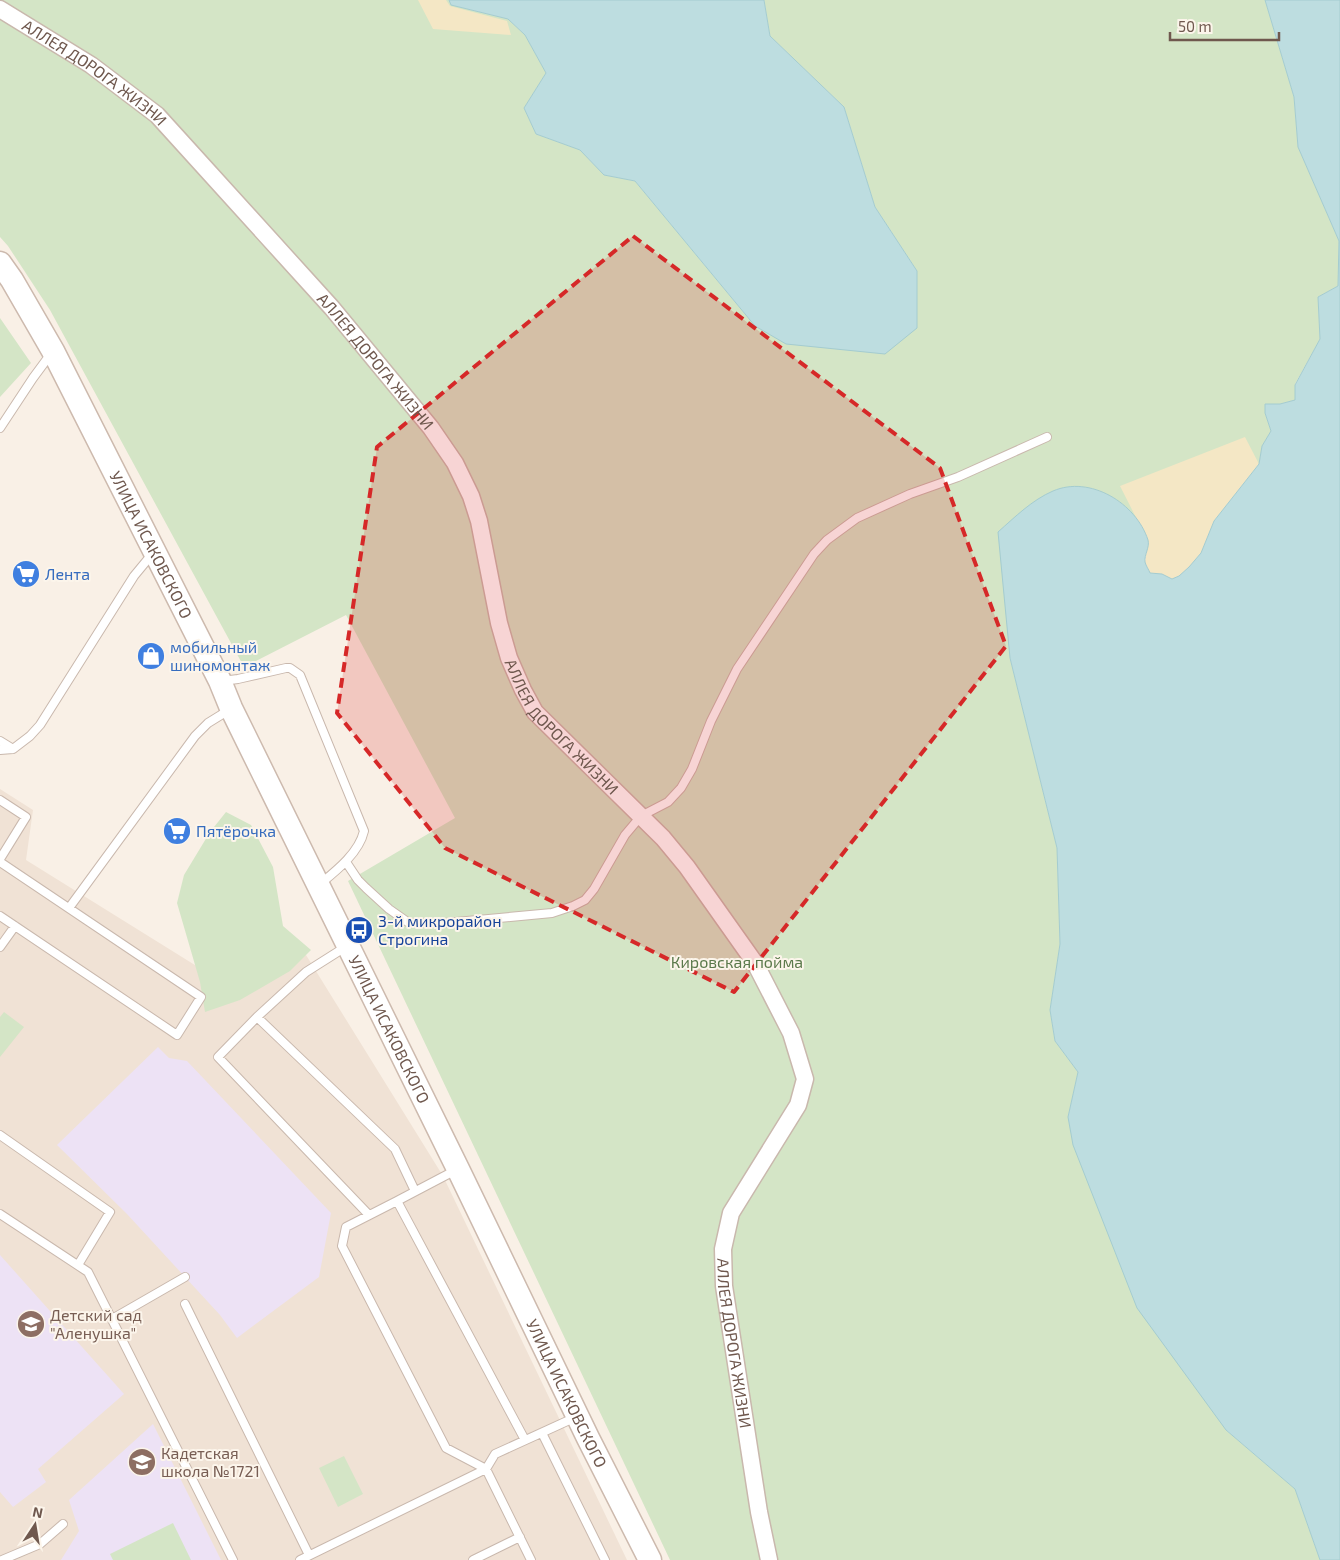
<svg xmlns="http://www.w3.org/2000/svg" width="1340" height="1560" viewBox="0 0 1340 1560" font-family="'Exo 2',sans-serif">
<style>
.residential{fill:#f0e2d5}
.education{fill:#ede2f5}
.green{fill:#d4e5c6}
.sand{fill:#f4e7c5}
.water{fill:#bddde0;stroke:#a4ccd0}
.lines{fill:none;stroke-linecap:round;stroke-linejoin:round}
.lane-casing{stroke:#c9b8ad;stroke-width:10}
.street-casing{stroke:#c9b8ad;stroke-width:19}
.secondary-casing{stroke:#cdbaae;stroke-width:25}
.lane{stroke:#fff;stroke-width:8}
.street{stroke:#fff;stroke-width:16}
.secondary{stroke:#fff;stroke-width:22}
.marked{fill:#d62828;fill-opacity:0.2;stroke:#d62828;stroke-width:4;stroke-dasharray:10 6;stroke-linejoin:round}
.labels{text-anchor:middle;stroke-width:4;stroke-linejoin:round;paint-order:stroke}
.street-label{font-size:16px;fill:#6f584e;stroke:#fcf5eb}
.shop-label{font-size:16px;fill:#366cbe;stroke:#fcf5eb;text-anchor:start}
.transit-label{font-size:16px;fill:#164399;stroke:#fcf5eb;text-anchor:start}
.park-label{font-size:16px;fill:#5b794b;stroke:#fcf5eb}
.education-label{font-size:16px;fill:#785e54;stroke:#fcf5eb;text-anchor:start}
</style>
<rect width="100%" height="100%" fill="#f9f0e6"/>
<path class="residential" d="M0 789 33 810 26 860 219 980 306 955 443 1176 627 1560H0Z"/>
<path class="education" d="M158 1047 169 1058 187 1061 331 1213 319 1277 237 1338 220 1315 127 1214 57 1145Z
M0 1255 124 1394 38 1469 46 1482 13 1507 0 1492Z
M153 1424 221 1560H61L79 1531 69 1500Z"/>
<path class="green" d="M0 0H449L452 5 508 19 525 35 546 73 524 108 536 134 580 150 604 175 635 181 755 326 917 271 875 207 844 107 770 36 764 0H1265L1294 97 1298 147 1339 241 1338 286 1318 297 1320 339 1295 384V400L1280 404H1265V413L1271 431 1262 446 1259 464 1010 658 1057 848 1060 944 1050 1010 1055 1041 1078 1072 1068 1117 1226 1430 1295 1489 1320 1560H670L348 881 455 818 346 615 244 667 50 310 8 246 0 237Z
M0 318 31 363 0 397Z
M226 812 251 825 273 867 283 926 311 950 290 971 240 1000 205 1012 200 982 177 903 184 875 210 832Z
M4 1012 24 1027 0 1057V1017Z
M344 1456 363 1494 338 1507 319 1468Z
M173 1523 191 1560H113L110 1554Z"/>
<path class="sand" d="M418 0H446L450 6 507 21 511 35 433 29Z
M1245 437 1259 464 1214 521 1201 553 1189 567 1179 576 1172 579 1162 574 1150 573 1145 562 1148 541 1120 486Z"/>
<path class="water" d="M449 0H764L770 36 844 107 875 207 917 271V328L885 354 786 344 755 326 635 181 604 175 580 150 536 134 524 108 546 73 525 35 508 19 451 5Z
M1265 0H1340V1560H1320L1295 1489 1226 1430 1137 1308 1073 1145 1068 1117 1078 1072 1055 1041 1050 1010 1060 944 1057 848 1010 658 998 532C1015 517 1032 500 1053 491 1090 475 1136 503 1148 540 1150 547 1144 555 1145 562 1146 566 1149 570 1150 573L1162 574 1172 579 1179 576 1189 567 1201 553 1214 521 1259 464 1262 446 1271 431 1265 413V404H1280L1295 400V385L1320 339 1318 297 1338 286 1339 241 1298 147 1294 97Z"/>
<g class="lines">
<defs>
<path id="lane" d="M0 428 33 378 50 355
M222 681 238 679 286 668H290L300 675 364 831C359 853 336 871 320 884
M0 741 13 749
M0 750 13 749 30 736 40 725 134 576 153 553
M0 800 26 817 0 859
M0 862 201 997 177 1035 0 916
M346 862 358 880 366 888 389 909 409 923H445L552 913 573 906 585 900 594 889 625 835 641 816 668 802 681 788 692 769 711 721 737 669 814 554 827 540 857 518 910 494 958 477 1047 437
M69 908 195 736 208 723 229 710
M0 947 15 926
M257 1017 306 972 347 946
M0 1135 110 1212 78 1265
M456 1170 397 1201 525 1440
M397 1201 346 1227 342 1246 446 1448 486 1469 531 1560
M0 1214 88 1272 233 1560
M369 1215 218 1057 257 1017 395 1149 415 1191
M185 1304 309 1555
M112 1319 185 1277
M542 1433 605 1560
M2 1560 40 1544 63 1524
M300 1560 486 1469 495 1454 576 1417
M473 1560 520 1537"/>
<g id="street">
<path id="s1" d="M0 9 91 65 157 115 332 308 431 428 455 463 471 496 479 521 499 623 509 658 523 690 535 712 663 838 687 867 755 963 791 1033 805 1079 798 1105 731 1213 723 1249 724 1286 759 1512 769 1560"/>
</g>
<g id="secondary">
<path id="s2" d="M0 263 12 280 53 351 220 681 231 708 458 1169 588 1438 650 1560"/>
</g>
</defs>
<use href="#lane" class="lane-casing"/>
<use href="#street" class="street-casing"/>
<use href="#secondary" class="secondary-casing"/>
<use href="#lane" class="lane"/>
<use href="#street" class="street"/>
<use href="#secondary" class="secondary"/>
</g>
<path class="marked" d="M633 236 940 468 1006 646 734 992 445 848 337 713 377 447Z"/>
<defs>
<symbol id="supermarket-disc" viewBox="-11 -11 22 22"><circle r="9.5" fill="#3f7fe0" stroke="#fcf5eb"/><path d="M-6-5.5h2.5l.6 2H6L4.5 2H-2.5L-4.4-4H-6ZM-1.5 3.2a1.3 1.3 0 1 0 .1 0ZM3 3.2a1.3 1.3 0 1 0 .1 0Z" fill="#fff"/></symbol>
<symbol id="shop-disc" viewBox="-11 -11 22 22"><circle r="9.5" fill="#3f7fe0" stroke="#fcf5eb"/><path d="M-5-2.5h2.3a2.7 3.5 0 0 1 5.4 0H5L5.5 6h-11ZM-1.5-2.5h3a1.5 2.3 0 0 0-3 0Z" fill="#fff"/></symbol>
<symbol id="bus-disc" viewBox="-11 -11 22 22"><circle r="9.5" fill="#1a4fb4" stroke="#fcf5eb"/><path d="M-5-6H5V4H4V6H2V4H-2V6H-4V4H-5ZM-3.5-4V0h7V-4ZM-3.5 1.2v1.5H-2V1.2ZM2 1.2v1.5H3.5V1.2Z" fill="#fff"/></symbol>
<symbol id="school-disc" viewBox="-11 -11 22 22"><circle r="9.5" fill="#8d6e63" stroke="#fcf5eb"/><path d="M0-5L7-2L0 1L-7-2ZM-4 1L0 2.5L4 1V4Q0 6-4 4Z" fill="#fff"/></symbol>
</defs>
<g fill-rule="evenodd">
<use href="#supermarket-disc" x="10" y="558" width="32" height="32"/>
<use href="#shop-disc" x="135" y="640" width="32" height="32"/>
<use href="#supermarket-disc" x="161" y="815" width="32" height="32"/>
<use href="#bus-disc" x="343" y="914" width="32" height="32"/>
<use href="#school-disc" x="15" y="1308" width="32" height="32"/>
<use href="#school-disc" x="126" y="1446" width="32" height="32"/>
</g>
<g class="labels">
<g class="street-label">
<text dy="6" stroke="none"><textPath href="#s1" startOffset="114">АЛЛЕЯ ДОРОГА ЖИЗНИ</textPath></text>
<text dy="6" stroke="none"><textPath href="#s1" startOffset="519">АЛЛЕЯ ДОРОГА ЖИЗНИ</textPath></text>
<text dy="6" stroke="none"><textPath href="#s2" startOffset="320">УЛИЦА ИСАКОВСКОГО</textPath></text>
<text dy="6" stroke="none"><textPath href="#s1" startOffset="939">АЛЛЕЯ ДОРОГА ЖИЗНИ</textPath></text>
<text dy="6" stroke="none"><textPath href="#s2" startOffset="860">УЛИЦА ИСАКОВСКОГО</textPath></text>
<text dy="6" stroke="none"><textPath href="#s1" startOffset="1659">АЛЛЕЯ ДОРОГА ЖИЗНИ</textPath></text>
<text dy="6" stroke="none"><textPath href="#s2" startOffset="1265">УЛИЦА ИСАКОВСКОГО</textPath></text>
</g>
<g class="shop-label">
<text x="45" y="580">Лента</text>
<text x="170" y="653">мобильный<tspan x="170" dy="18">шиномонтаж</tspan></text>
<text x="196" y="837">Пятёрочка</text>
</g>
<g class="transit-label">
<text x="378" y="927">3-й микрорайон<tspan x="378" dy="18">Строгина</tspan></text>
</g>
<g class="park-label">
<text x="737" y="968">Кировская пойма</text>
</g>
<g class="education-label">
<text x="50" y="1321">Детский сад<tspan x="50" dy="18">"Аленушка"</tspan></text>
<text x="161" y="1459">Кадетская<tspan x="161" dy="18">школа №1721</tspan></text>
</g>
</g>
<g transform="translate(35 1525) rotate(12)" stroke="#fcf5eb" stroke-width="4" paint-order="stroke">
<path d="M0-4L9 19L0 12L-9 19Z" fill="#6f584e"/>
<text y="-8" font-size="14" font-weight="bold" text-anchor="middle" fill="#6f584e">N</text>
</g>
<path d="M1170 32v8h109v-8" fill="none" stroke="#6f584e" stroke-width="2.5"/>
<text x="1178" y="32" font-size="15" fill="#6f584e" stroke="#fcf5eb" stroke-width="4" paint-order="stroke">50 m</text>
</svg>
